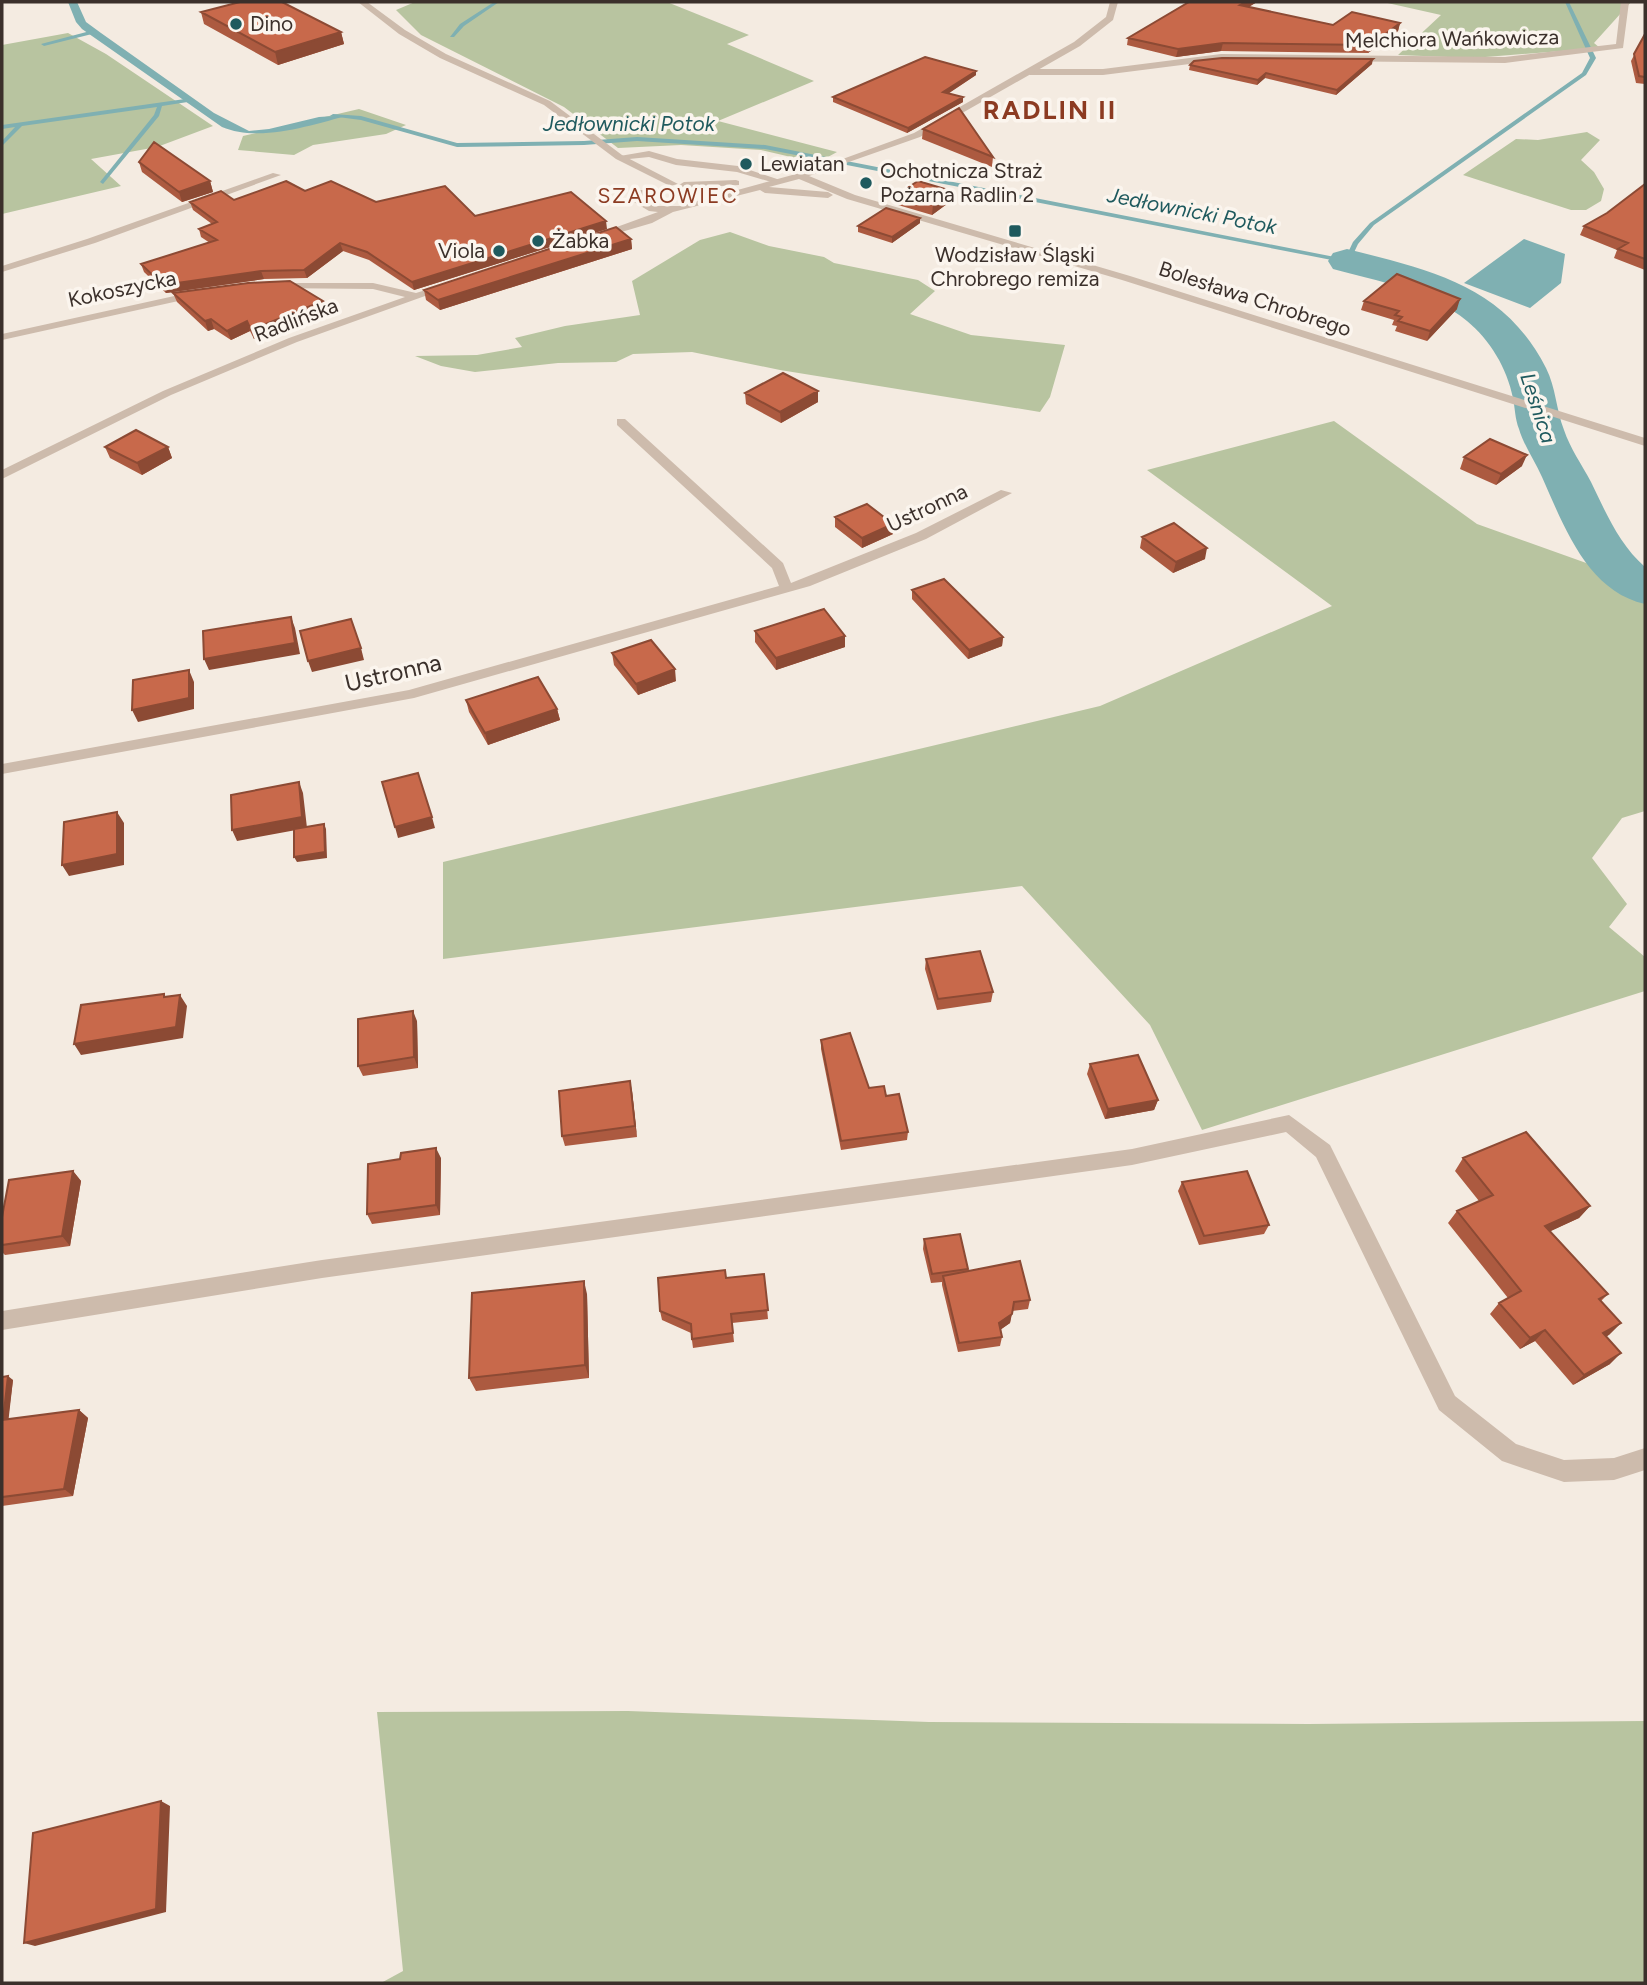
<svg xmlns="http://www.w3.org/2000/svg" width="1647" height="1985" viewBox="0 0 1647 1985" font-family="Figtree,sans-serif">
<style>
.green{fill:#b8c4a0}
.water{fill:#7fb0b2}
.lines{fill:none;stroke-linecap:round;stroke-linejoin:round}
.stream{fill:#7fb0b2;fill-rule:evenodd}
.river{fill:#7fb0b2;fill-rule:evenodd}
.service{fill:#cdbbac;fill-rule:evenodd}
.minor{fill:#cdbbac;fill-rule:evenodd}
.tertiary{fill:#cdbbac;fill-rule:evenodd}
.wall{fill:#ac5a40}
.shaded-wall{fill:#8c4a34}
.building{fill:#c8694b;stroke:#8c4a34;stroke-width:2}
.poi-dot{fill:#1f5a5e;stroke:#fbf5ee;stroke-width:2.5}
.labels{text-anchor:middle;stroke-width:7;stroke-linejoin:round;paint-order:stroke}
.far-poi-label{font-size:21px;fill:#3b302b;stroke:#fbf5ee;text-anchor:start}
.far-street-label{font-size:21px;fill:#3b302b;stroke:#fbf5ee}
.far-water-label{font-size:21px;font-style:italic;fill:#1f5a5e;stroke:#fbf5ee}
.far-neighbourhood-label{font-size:21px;letter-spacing:2px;fill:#8c3b22;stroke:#fbf5ee}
.street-label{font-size:24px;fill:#3b302b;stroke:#fbf5ee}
.far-district-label{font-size:26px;font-weight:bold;letter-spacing:2px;fill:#8c3b22;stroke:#fbf5ee}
</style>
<rect width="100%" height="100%" fill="#f4ebe1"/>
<path class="green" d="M415 2H667L749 35 727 44 814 81 718 121 837 152 817 163 761 150 681 145 618 148 564 107 421 35 396 10Z
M1383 2H1631L1594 43 1600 48 1473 58 1398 55 1441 15Z
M68 33 106 54 213 126 157 147 91 159 121 186 2 214V45Z
M359 109 406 125 386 134 313 145 294 155 238 150 243 136Z
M1587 132 1600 140 1581 160 1594 172 1604 189 1601 201 1586 210H1571L1463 175 1516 139 1538 140Z
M730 232 769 246 824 257 834 263 918 280 935 291 910 314 971 335 1065 345 1050 397 1040 412 780 370 692 352 633 354 616 362 558 363 475 372 441 366 415 356 477 355 522 347 515 338 565 326 640 315 632 281 700 240Z
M1334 421 1477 524 1645 584V811L1622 818 1592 858 1627 904 1609 927 1645 957V991L1202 1130 1150 1025 1022 886 443 959V862L1100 706 1332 606 1147 470Z
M628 1711 929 1722 1308 1724 1645 1721V1983H381L403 1971 377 1712Z"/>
<path class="water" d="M68 2H77L86 22 101 33 214 113 249 131 269 129 319 117 350 115C311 125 260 143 222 127L82 29 76 22Z
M1524 239 1565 254 1561 283 1530 308 1464 283Z"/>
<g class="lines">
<path class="stream" d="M494 2H499L464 26 454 37H450L460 24Z
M1565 2H1569L1596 58 1586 75 1374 225 1358 244 1350 261 1347 263 765 149 637 141 584 145 457 147 361 120 330 116 333 114 361 116 457 143 584 141 637 137 765 145 1345 259 1353 242 1370 223 1582 73 1590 58Z
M94 30 96 33 44 46 41 44Z
M192 98 194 101 162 106 159 116 103 184 100 182 154 115 157 107 22 126 2 146V141L15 127 2 129V125Z"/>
<path class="river" d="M1347 249C1430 270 1504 285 1546 368 1556 388 1556 409 1564 430 1570 448 1582 465 1591 482 1606 513 1619 544 1645 567V604C1587 591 1564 526 1542 477 1535 461 1524 446 1519 429 1515 419 1515 408 1513 398 1507 368 1490 340 1467 321 1431 291 1378 281 1333 269L1328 261 1333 253Z"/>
<path class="service" d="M649 151 677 159 738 166 783 181 778 184 737 172 676 165 649 157 619 160 614 157Z"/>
<path class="minor" d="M1621 2H1629L1623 48 1505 63 1221 60 1103 75H1030L1026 72 1030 69H1103L1221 54 1505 57 1616 44Z
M273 173 281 175 95 243 2 272V266L87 239Z
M617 419H625L783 563 791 583 916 533 1001 490 1012 493 926 539 810 586 414 698 2 774V764L409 690 779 586 772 568 617 425Z
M1289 1115 1330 1145 1455 1396 1516 1444 1564 1460 1614 1458 1645 1448V1470L1614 1480 1564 1482 1502 1461 1439 1410 1316 1157 1286 1132 1132 1165 322 1278 2 1330V1311L322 1260 1132 1149Z"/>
<path class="tertiary" d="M358 2H367L405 30 446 54 550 101 622 155 678 184 670 186 616 159 544 105 440 58 399 34Z
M1110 2H1118L1113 20 1080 46 920 137 809 176 855 195 1130 276 1645 438V446L1122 280 847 199 799 179 769 187 828 192 833 195 828 198 765 193 760 190 673 212 652 223 601 238 592 236 658 212 649 211 634 202 637 190H643V199L655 206H679L818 168 914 133 1074 42 1106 17Z
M736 180 739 181V185L684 188 679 185 684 182Z
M273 283H373L416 293 445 284 450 287 297 342 171 395 2 479V470L163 391 289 338 405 297 373 289 269 288 268 286Z
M197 291 201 292V296L2 340V334Z"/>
</g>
<path class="wall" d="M1189 2H1257L1248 7 1333 25 1400 23 1398 31 1368 53 1221 51 1176 57 1127 45 1128 38Z
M201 12 341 32 344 44 278 65 204 24Z
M1645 34V84L1636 83 1631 61Z
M1372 64 1336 95 1265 78 1257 85 1189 70 1190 65Z
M976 71V75L949 93 963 102 907 133 833 102V97Z
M923 129 993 157 992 167 922 139Z
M139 162 210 181 213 192 182 202 142 172Z
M1645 184V270L1614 258 1617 250 1580 235 1584 226 1607 213Z
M305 191 475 216 607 229 414 290 369 260 343 251 307 278 264 279 166 293 144 272 141 264 210 243 201 237 199 229 212 224 193 210 190 202 234 200Z
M898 194 951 201 932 215 898 205Z
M920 223 892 243 858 232V226Z
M631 239 632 249 440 310 426 300 424 290Z
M173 293 323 301 325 311 254 339 250 331 231 340 214 329 208 331 177 302Z
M1364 301 1457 309 1427 341 1395 331 1397 326 1392 325 1394 320 1361 310Z
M818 391V402L781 423 746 404 745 393Z
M105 447H168L172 458 142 475 110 458Z
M1464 457 1522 466 1496 485 1460 469Z
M835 517 893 524V534L862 548 835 527Z
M1142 537 1205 559 1173 573 1140 548Z
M912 590 1003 637 1002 646 968 659 912 599Z
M755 631 845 636V647L776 670 755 642Z
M612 653 676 681 638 695 614 665Z
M466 700 557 709 560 720 488 745 469 712Z
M926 959 993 992 991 1002 937 1010 925 969Z
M417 1021 418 1068 363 1076 358 1066Z
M821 1040 869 1088 886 1096 908 1132 907 1140 841 1150 821 1049Z
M1090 1064 1158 1100 1154 1110 1105 1119 1087 1074Z
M632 1091 637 1137 565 1146 562 1136Z
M441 1158 440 1215 372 1224 367 1214Z
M1463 1158 1590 1206 1579 1218 1550 1231 1608 1294 1601 1301 1621 1323 1606 1337 1610 1364 1573 1385 1535 1341 1520 1349 1490 1314 1499 1303 1508 1298 1448 1223 1457 1211 1479 1201 1455 1171Z
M73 1171 81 1181 70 1246 5 1255 2 1252V1217Z
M1182 1182 1269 1225 1264 1234 1199 1245 1178 1191Z
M924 1239 968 1269V1271L1030 1300 1028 1309 1012 1311 1010 1323 1000 1330 1002 1337 1000 1346 958 1352 942 1285V1282L931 1283 923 1249Z
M764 1274 768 1319 732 1323 734 1342 693 1348 691 1333 662 1320 660 1311 726 1278Z
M587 1294 589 1378 476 1391 469 1378Z
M2 1377 13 1380 8 1419 79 1410 88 1418 73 1496 2 1506Z"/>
<path class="shaded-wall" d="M1246 2H1257L1239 13 1240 5Z
M1400 23 1398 31 1368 53 1371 45Z
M341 32 344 44 278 65 275 52Z
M1223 43 1221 51 1176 57 1178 49Z
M1373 59 1372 64 1336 95 1337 90Z
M976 71V75L943 97V92Z
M1266 73 1265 78 1257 85 1258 80Z
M963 97V102L907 133 908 128Z
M210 181 213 192 182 202 179 192Z
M952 191 951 201 932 215 933 204Z
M920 218V223L892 243V237Z
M606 221 607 229 414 290 412 282Z
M631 239 632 249 440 310 438 300Z
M340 243 343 251 307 278 304 270Z
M261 271 264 279 166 293 163 285Z
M1460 299 1457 309 1427 341 1430 331Z
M323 301 325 311 254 339 251 330Z
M211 319 214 329 208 331 205 321Z
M247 321 250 331 231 340 227 331Z
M818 391V402L781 423 780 412Z
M168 447 172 458 142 475 137 463Z
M1527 455 1522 466 1496 485 1501 474Z
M893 524V534L862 548V538Z
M1207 548 1205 559 1173 573 1176 562Z
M291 617 295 628 300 654 209 670 204 659Z
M845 636V647L776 670V658Z
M1003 637 1002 646 968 659 969 650Z
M361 648 364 660 312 672 308 661Z
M675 669 676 681 638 695 636 684Z
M189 670 194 682V709L138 722 132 710Z
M557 709 560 720 488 745 485 733Z
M299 782 303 793 307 828 237 841 232 830Z
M117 812 124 823V865L69 876 62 865Z
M432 817 435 828 398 838 395 827Z
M324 824 326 829 327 858 297 862 294 857Z
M180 995 187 1006 183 1038 81 1055 74 1044Z
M413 1011 417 1021 418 1068 414 1057Z
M630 1081 632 1091 637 1137 635 1126Z
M1158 1100 1154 1110 1105 1119 1108 1109Z
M436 1148 441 1158 440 1215 436 1205Z
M73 1171 81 1181 70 1246 62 1236Z
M1590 1206 1579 1218 1536 1238 1545 1226Z
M584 1281 587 1294 589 1378 585 1365Z
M1012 1314 1010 1323 997 1332 999 1323Z
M1621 1323 1609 1335 1592 1344 1603 1333Z
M1545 1330 1535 1341 1520 1349 1530 1338Z
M1621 1353 1610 1364 1573 1385 1584 1375Z
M8 1376 13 1380 8 1424 3 1420Z
M79 1410 88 1418 73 1496 64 1489Z
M161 1801 170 1806 166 1912 35 1946 24 1943Z"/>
<path class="building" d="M240 2H282L341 32 275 52 201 12Z
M1189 2H1246L1240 5 1333 25 1352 12 1400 23 1371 45 1223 43 1178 49 1128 38Z
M1645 34V77L1639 76 1634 54Z
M925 57 976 71 943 92 963 97 908 128 833 97Z
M1222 58 1373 59 1337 90 1266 73 1258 80 1190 65 1194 61Z
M959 108 993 157 923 129Z
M154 142 210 181 179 192 139 162Z
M286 181 305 191 331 181 376 202 445 186 475 216 571 192 606 221 412 282 367 252 340 243 304 270 261 271 163 285 141 264 217 240 199 229 217 222 190 202 221 191 234 200Z
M918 181 952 191 933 204 898 194Z
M1645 184V259L1618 249 1628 243 1584 226 1607 213Z
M886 208 920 218 892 237 858 226Z
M616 227 631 239 438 300 424 290Z
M1397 274 1460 299 1430 331 1398 321 1402 317 1395 315 1399 311 1364 301Z
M290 281 323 301 251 330 247 321 227 331 211 319 205 321 173 293 248 283Z
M783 373 818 391 780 412 745 393Z
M136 430 168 447 137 463 105 447Z
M1490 439 1527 455 1501 474 1464 457Z
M867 504 893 524 862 538 835 517Z
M1174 523 1207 548 1176 562 1142 537Z
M944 579 1003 637 969 650 912 590Z
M824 609 845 636 776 658 755 631Z
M291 617 295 643 204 659 203 631Z
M351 619 361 648 308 661 300 631Z
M651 640 675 669 636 684 612 653Z
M189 670V698L132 710 133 680Z
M538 677 557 709 485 733 466 700Z
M418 773 432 817 395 827 382 782Z
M299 782 302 817 232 830 231 795Z
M117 812V854L62 865 64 822Z
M324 824 325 852 294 857V829Z
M980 951 993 992 938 999 926 959Z
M164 994V997L180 995 176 1027 74 1044 81 1005Z
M413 1011 414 1057 358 1066V1019Z
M850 1033 869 1088 884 1086 886 1096 899 1094 908 1132 841 1141 821 1040Z
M1138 1055 1158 1100 1108 1109 1090 1064Z
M630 1081 635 1126 562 1136 559 1091Z
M1526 1132 1590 1206 1545 1226 1608 1294 1599 1299 1621 1323 1603 1333 1621 1353 1584 1375 1545 1330 1530 1338 1499 1303 1521 1291 1457 1211 1493 1195 1463 1158Z
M436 1148V1205L367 1214 368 1164 400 1159 401 1153Z
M73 1171 62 1236 2 1245V1217L9 1180Z
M1247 1171 1269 1225 1204 1236 1182 1182Z
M960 1234 968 1269 932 1274 924 1239Z
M1020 1261 1030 1300 1014 1302 1012 1314 999 1323 1002 1337 959 1343 943 1276Z
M725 1270 726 1278 764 1274 768 1310 731 1314 733 1333 692 1339 691 1324 660 1311 658 1278Z
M584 1281 585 1365 469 1378 472 1293Z
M8 1376 3 1420H2V1377Z
M79 1410 64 1489 2 1497V1420Z
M161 1801 156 1909 24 1943 33 1833Z"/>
<g class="poi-dot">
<circle cx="236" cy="24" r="7"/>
<circle cx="746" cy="164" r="7"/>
<circle cx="866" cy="183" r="7"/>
<rect x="1008" y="224" width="14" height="14" rx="3.5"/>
<circle cx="538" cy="241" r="7"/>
<circle cx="499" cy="251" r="7"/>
</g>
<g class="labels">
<g class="far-poi-label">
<text x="250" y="31">Dino</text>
<text x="760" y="171">Lewiatan</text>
<text x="880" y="178">Ochotnicza Straż<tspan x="880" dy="24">Pożarna Radlin 2</tspan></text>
<text x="552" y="248">Żabka</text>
<text x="485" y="258" text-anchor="end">Viola</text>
<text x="1015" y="262" text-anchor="middle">Wodzisław Śląski<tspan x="1015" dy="24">Chrobrego remiza</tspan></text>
</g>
<g class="far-street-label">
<text transform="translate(1452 39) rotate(-1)" y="7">Melchiora Wańkowicza</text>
<text transform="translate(122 289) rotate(-12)" y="7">Kokoszycka</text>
<text transform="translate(1255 299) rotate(18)" y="7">Bolesława Chrobrego</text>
<text transform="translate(296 320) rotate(-21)" y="7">Radlińska</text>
<text transform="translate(927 508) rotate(-25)" y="7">Ustronna</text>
</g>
<g class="far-water-label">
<text x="629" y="131">Jedłownicki Potok</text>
<text transform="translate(1192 211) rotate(11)" y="7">Jedłownicki Potok</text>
<text transform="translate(1538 408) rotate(72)" y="7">Leśnica</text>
</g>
<g class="far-neighbourhood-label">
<text x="668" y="203">SZAROWIEC</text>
</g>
<g class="street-label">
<text transform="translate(393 673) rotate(-13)" y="8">Ustronna</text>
</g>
<g class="far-district-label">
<text x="1050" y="119">RADLIN II</text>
</g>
</g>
<rect width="1647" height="1985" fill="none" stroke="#3b302b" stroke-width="7"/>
</svg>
